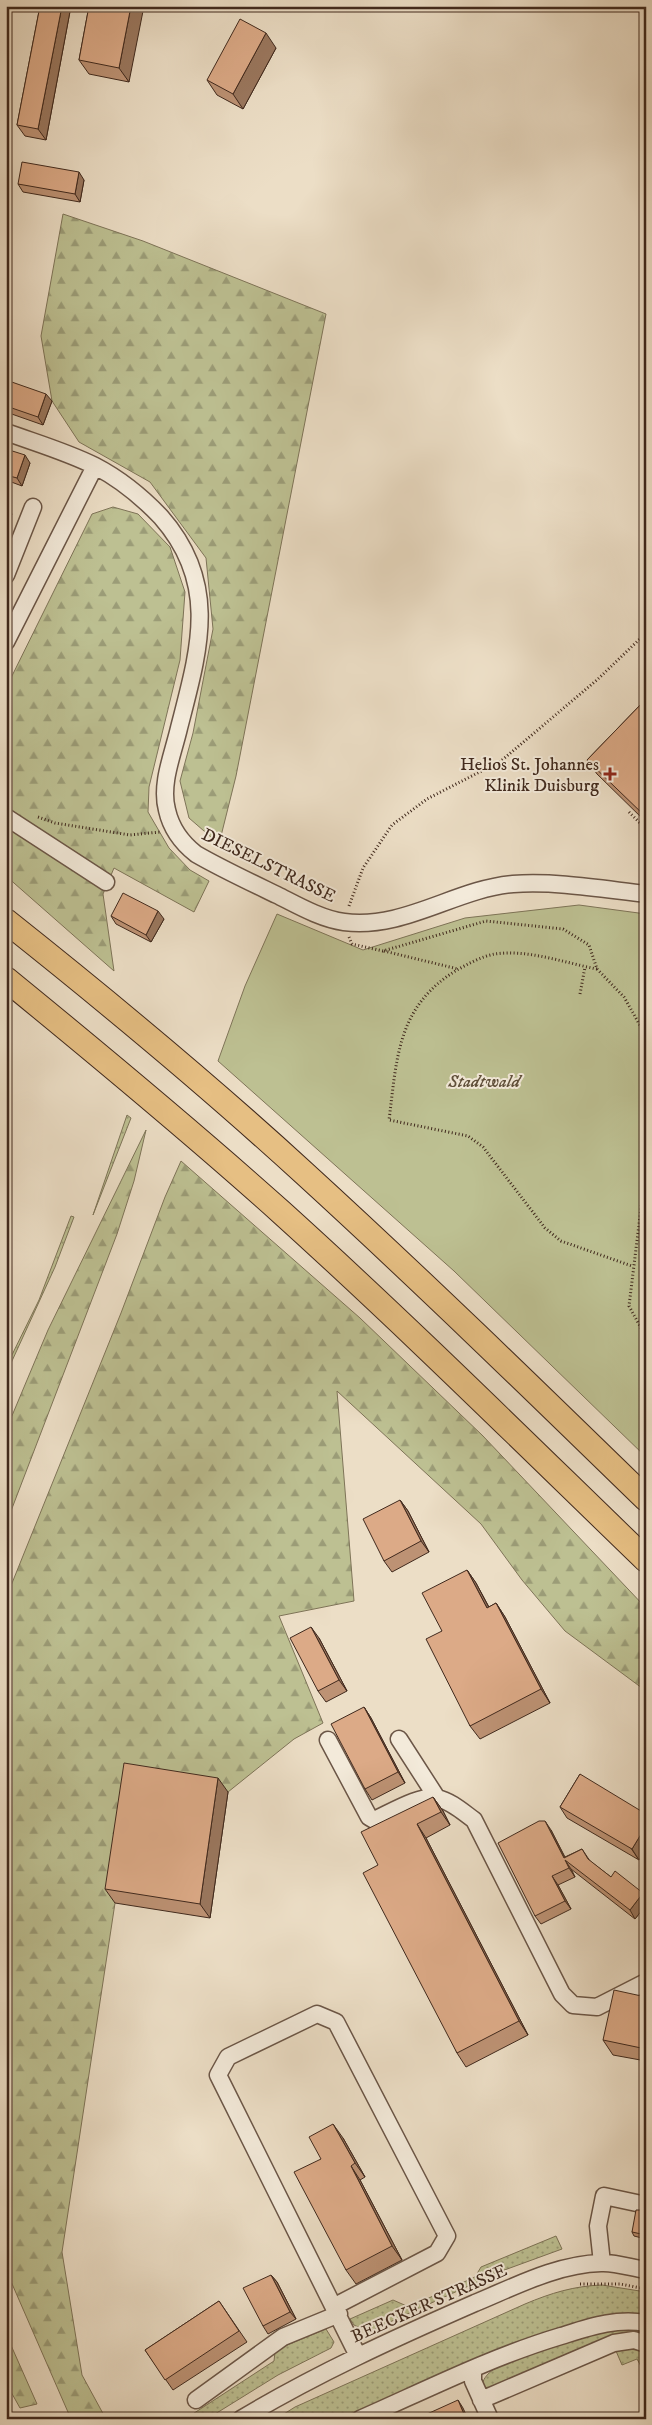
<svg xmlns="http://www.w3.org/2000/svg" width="652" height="2425" viewBox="0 0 652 2425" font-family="'IM FELL DW Pica',serif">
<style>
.grass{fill:url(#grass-dots);stroke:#7e7458}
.forest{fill:url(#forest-firs);stroke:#7e7458}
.green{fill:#bdc092;stroke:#7e7458}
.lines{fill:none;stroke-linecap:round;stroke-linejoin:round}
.minor-casing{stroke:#6b5647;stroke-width:19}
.highway-casing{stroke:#40291d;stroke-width:26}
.path{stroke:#40291d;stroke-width:3;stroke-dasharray:1 2.5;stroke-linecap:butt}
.minor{stroke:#f3eada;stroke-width:16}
.highway{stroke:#e6bf83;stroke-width:24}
.wall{fill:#bd9274;stroke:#40291d}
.shaded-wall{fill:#9a775e;stroke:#40291d}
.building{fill:#dcaa87;stroke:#40291d}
.poi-dot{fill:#8f2418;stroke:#f3eada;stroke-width:2}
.labels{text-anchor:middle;stroke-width:4;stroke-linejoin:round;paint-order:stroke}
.poi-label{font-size:18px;fill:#40291d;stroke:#f3eada;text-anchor:end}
.street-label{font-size:18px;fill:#40291d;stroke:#f3eada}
.park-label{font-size:18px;font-style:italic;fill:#5f4f3a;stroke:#f3eada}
</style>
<defs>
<pattern id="grass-dots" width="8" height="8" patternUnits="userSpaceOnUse" patternTransform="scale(1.25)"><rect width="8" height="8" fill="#bdc092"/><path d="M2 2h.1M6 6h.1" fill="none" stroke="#9b9c77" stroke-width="1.8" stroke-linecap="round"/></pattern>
<pattern id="forest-firs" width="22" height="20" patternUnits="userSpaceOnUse" patternTransform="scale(1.25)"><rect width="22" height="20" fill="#bdc092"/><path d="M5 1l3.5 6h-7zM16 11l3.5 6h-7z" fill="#9b9c77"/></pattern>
</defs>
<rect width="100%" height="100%" fill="#ecdec6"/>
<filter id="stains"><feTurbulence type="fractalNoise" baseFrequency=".004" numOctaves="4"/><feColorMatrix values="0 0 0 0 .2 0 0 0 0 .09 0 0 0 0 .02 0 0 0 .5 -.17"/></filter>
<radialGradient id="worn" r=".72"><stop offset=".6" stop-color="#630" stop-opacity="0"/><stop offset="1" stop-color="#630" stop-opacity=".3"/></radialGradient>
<path class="grass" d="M127 1115 131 1118 93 1215Z
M71 1216 74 1217 55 1267 6 1374V1367L39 1300Z
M556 2236 562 2249 499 2272 368 2332 354 2325 350 2319 393 2300 409 2307 475 2277 481 2267Z
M602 2285 646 2292V2317L578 2324 516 2342 341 2419H276L295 2407 525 2304C551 2293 574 2286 602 2285Z
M608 2328H637L646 2331V2336L631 2332 621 2333 486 2391 483 2382C490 2357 582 2336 608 2328Z
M326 2329 334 2342 331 2348 278 2375 207 2419H185L274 2361 275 2352 280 2348Z
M624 2349 639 2350 644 2354 646 2366 642 2368 637 2359 622 2365 616 2351Z"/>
<path class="forest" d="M63 214 143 241 326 314 236 776 219 844 189 818 180 781 193 733 213 629 206 558 150 482 79 442 52 401 41 336Z
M113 507 138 514 170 547 185 592 180 660 149 787 148 812 169 848 190 870 209 881 194 912 114 868 103 894 114 971 6 876V688L92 514Z
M146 1130 134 1181 117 1234 6 1524V1430L48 1330Z
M181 1161 360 1318 483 1436 646 1608V1691L565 1631 522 1580 481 1524 337 1391 354 1601 279 1616 323 1723 294 1739 228 1792 134 1778 62 2252 82 2375 106 2419H71L6 2270V1598L121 1313 165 1197Z
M6 2334 37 2404 20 2408 6 2383Z"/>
<path class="green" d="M579 905 646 914V1457L454 1271 218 1061 245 986 277 914 363 950 465 918Z"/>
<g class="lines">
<defs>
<path id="minor" d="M6 432C36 443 67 452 95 466 120 479 142 497 161 517 220 584 199 650 179 728 173 754 160 784 167 810 171 828 182 843 196 854 222 869 250 882 277 895 297 905 321 919 344 922 404 930 455 889 513 884 557 881 602 889 646 894
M6 575 33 507
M6 642 95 466
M6 817 106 882
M399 1739 437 1798
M328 1740 369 1817 374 1820C390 1813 421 1794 437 1798 451 1801 463 1812 474 1820L562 1994 573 2005 597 2007 646 1982
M602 2263 598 2226 604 2196 646 2205
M335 2306 437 2253 447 2236 336 2022 317 2014 228 2057 218 2075 358 2356
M473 2369V2381L490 2419
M196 2400 283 2337 339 2314
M481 2400 614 2343 634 2340 646 2344
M241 2419C316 2374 395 2338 475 2303 514 2287 557 2264 601 2263 615 2262 632 2268 646 2270
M360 2419C426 2390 491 2357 561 2336 590 2327 615 2318 646 2323"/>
<path id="highway" d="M6 921C108 1002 208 1085 304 1173 420 1279 533 1389 646 1499
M6 979C99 1055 192 1132 281 1212 406 1325 525 1443 646 1560"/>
</defs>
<use href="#minor" class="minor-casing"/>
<use href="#highway" class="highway-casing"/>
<path class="path" d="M629 812 646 829
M38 817 55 823 130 835 160 832
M349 906 363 868 392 825 427 799 501 761 598 679 646 633
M349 937 352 944 383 951 486 921 563 929 589 945 597 969 624 997 646 1036
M384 951 458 969
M597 969C565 963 528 949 495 954 482 956 468 964 457 970 397 1006 397 1058 389 1120L468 1136 483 1147 545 1228 561 1241 632 1266
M580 994 585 967
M646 1167 629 1306 646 1337
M580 2284H620L646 2289"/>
<use href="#minor" class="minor"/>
<use href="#highway" class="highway"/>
</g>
<path class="wall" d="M40 6H71L46 140 25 136 17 125Z
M89 6 129 82 89 74 79 60Z
M276 48 243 109 217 95 207 80Z
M84 180 80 202 23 192 18 184Z
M6 380 52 401 43 425 6 412Z
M6 449 30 463 22 486 6 480Z
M646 699V822L597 774 587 760Z
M111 916 164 919 151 942 116 924Z
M400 1500 408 1511 429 1552 392 1572 384 1561Z
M467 1570 476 1583 489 1607 496 1603 505 1617 550 1703 480 1739 470 1726 442 1631Z
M319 1638 347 1691 326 1702 318 1691Z
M364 1707 371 1718 405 1783 372 1800 365 1789Z
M580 1774 639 1860 567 1818 560 1807Z
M228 1792 210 1918 115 1903 105 1889Z
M433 1797 443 1811 450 1825 426 1838 528 2035 466 2067 457 2053 378 1865Z
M551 1830 565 1857 582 1849 590 1861 611 1877 643 1893 646 1897V1905L635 1919 571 1869 575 1877 558 1885 571 1909 541 1924 535 1916Z
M646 1997V2061L613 2055 603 2040Z
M343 2138 365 2177 360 2180 402 2260 356 2284 346 2270 321 2159Z
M646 2210V2239L634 2236 632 2232Z
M271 2275 277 2282 296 2319 268 2334 263 2326Z
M219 2301 247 2342 173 2390 145 2350Z"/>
<path class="shaded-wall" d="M62 6H71L46 140 38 129Z
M131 6H144L129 82 119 68Z
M266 33 276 48 243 109 233 94Z
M79 172 84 180 80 202 75 194Z
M46 394 52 401 43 425 38 417Z
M25 455 30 463 22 486 17 478Z
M6 506 12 514 6 529Z
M158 911 164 919 151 942 146 935Z
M400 1500 408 1511 429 1552 421 1541Z
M467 1570 476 1583 496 1621 487 1608Z
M496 1603 505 1617 550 1703 541 1689Z
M311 1627 319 1638 347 1691 339 1680Z
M364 1707 371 1718 405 1783 398 1772Z
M218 1778 228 1792 210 1918 200 1904Z
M433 1797 443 1811 450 1825 441 1812Z
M545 1821 551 1830 567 1862 564 1858Z
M417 1824 426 1838 528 2035 519 2021Z
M646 1826V1849L639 1860 632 1849Z
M565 1860 571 1869 575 1877 569 1868Z
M552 1876 558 1885 571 1909 565 1901Z
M643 1893 646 1897V1905L635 1919 630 1910Z
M333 2124 343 2138 365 2177 355 2163Z
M351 2166 360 2180 402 2260 392 2246Z
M271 2275 277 2282 296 2319 290 2312Z
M458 2400 463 2408 468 2419H466Z"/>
<path class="building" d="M40 6H62L38 129 17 125Z
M89 6H131L119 68 79 60Z
M240 19 266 33 233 94 207 80Z
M22 162 79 172 75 194 18 184Z
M6 380 46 394 38 417 6 406Z
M6 449 25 455 17 478 6 475Z
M646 699V817L587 760Z
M123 893 158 911 146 935 111 916Z
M646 1150V1173L643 1172Z
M400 1500 421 1541 384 1561 363 1519Z
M467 1570 487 1608 496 1603 541 1689 470 1726 426 1639 442 1631 422 1593Z
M311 1627 339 1680 318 1691 290 1638Z
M364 1707 398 1772 365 1789 331 1724Z
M124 1763 218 1778 200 1904 105 1889Z
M580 1774 646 1814V1826L632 1849 560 1807Z
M433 1797 441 1812 417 1824 519 2021 457 2053 363 1873 378 1865 361 1832Z
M539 1821H545L564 1858 582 1849 588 1859 611 1877 615 1871 643 1893 630 1910 565 1860 569 1868 552 1876 565 1901 535 1916 498 1843Z
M614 1990 646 1997V2049L603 2040Z
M333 2124 355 2163 351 2166 392 2246 346 2270 294 2172 321 2159 309 2137Z
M636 2210H646V2235L632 2232Z
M271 2275 290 2312 263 2326 243 2288Z
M219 2301 239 2331 165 2380 145 2350Z
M458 2400 466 2419H416Z"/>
<path class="poi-dot" d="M607.5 766.5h5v5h5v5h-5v5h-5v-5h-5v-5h5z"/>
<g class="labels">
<g class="poi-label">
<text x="599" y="770">Helios St. Johannes<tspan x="599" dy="21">Klinik Duisburg</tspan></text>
</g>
<g class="street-label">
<text transform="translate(269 865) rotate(26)" y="6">DIESELSTRASSE</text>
<text transform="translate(429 2303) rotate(-24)" y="6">BEECKER STRASSE</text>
</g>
<g class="park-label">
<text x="484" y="1087">Stadtwald</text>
</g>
</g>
<rect width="652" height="2425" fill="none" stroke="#ecdec6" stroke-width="25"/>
<rect x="8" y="8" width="637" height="2410" fill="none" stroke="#40291d" stroke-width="2.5"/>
<rect x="12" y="12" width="627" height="2400" fill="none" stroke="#40291d"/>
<rect width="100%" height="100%" filter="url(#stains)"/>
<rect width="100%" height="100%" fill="url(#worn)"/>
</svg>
